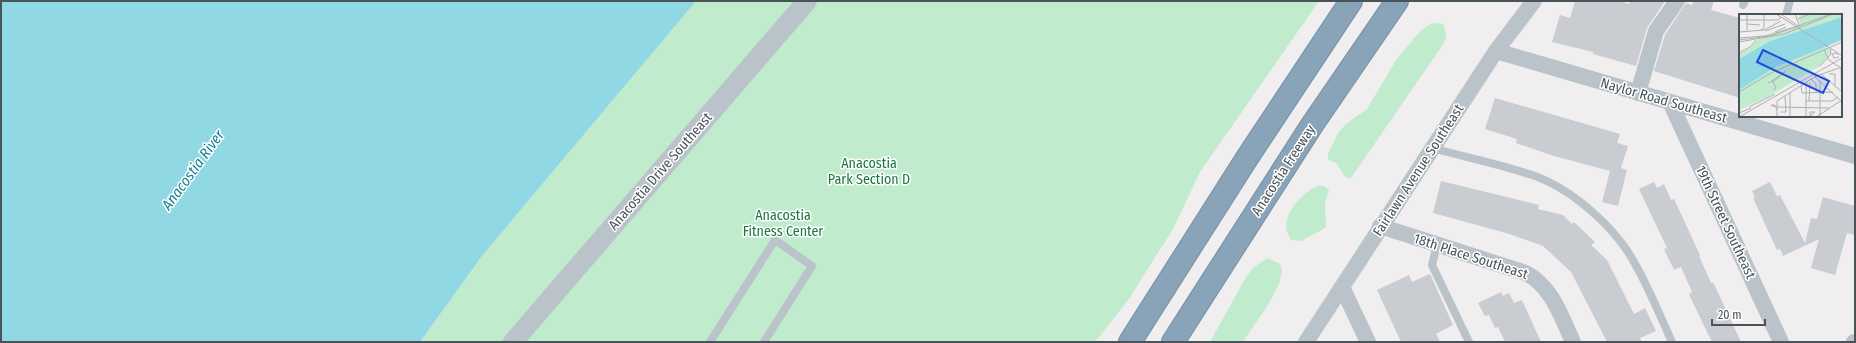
<svg xmlns="http://www.w3.org/2000/svg" width="1856" height="343" viewBox="0 0 1856 343" font-family="'Fira Sans Condensed',sans-serif">
<style>
.green{fill:#c0ebcd}
.water{fill:#90d9e4}
.building{fill:#c9ccd0}
.lines{fill:none;stroke-linecap:round;stroke-linejoin:round}
.motorway-casing{stroke:#758fa5;stroke-width:24}
.service{stroke:#bbc3ca;stroke-width:8}
.minor{stroke:#bbc3ca;stroke-width:16}
.tertiary{stroke:#bbc3ca;stroke-width:20}
.motorway{stroke:#89a4b9;stroke-width:22}
.labels{text-anchor:middle;stroke-width:3;stroke-linejoin:round;paint-order:stroke}
.street-label{font-size:14px;fill:#48535a;stroke:#fff}
.park-label{font-size:14px;fill:#1e7543;stroke:#fff}
.water-label{font-size:15px;font-style:italic;fill:#177f8f;stroke:#fff}
.inset-road{fill:none;stroke:#adb0b3;stroke-width:1}
.view{fill:#1d4ed8;fill-opacity:0.15;stroke:#1d4ed8;stroke-width:2}
.inset-edge{fill:none;stroke:#48535a;stroke-width:2}
</style>
<rect width="100%" height="100%" fill="#f0eeee"/>
<path class="green" d="M696 1H1319L1200 172 1172 231 1159 251 1129 299 1095 342H420L482 256Z
M1432 23 1443 24C1446 32 1448 35 1444 43L1351 178H1346L1336 163 1328 160V154L1338 133 1347 123 1367 109 1396 60 1421 30Z
M1318 186H1324L1329 190 1325 203 1326 227C1319 233 1311 234 1302 241L1291 240C1276 220 1300 193 1318 186Z
M1267 258 1280 264C1290 280 1252 327 1243 342H1210L1246 277 1253 268Z"/>
<path class="water" d="M1 1H696L482 256 420 342H1Z"/>
<path class="building" d="M1575 1H1619L1629 4 1630 1H1665L1647 28 1636 66 1593 54V52L1552 42 1560 15 1570 18Z
M1694 1H1714L1711 10 1740 18V98L1654 71 1665 35 1686 3 1692 5Z
M1495 98 1620 134 1617 143 1628 146 1621 168 1627 170 1618 206 1602 202 1610 171 1554 156 1516 143 1517 139 1485 129Z
M1441 181 1539 205 1538 209 1563 215 1572 224 1574 222 1595 242 1591 245 1607 260 1634 314 1645 308 1656 331 1640 338 1642 342H1607L1571 272 1543 246 1506 233 1433 213Z
M1654 182 1657 188 1664 184 1671 200 1674 199 1700 255 1699 256 1711 283 1713 282 1741 342H1712L1692 301 1689 294 1692 292 1681 267 1674 270 1664 249 1667 248 1639 189Z
M1770 182 1777 196 1780 195 1805 243 1811 218 1817 219 1823 197 1855 206V235L1847 233 1835 275 1811 268 1819 239 1783 256 1780 249 1777 250 1753 198 1755 197 1752 191Z
M1430 274 1453 325 1436 334 1440 342H1401L1377 290 1409 275 1412 282Z
M1501 292 1503 296 1509 293 1514 303 1522 300 1541 342H1505L1498 327 1495 328 1489 315 1485 316 1478 303Z"/>
<g class="lines">
<defs>
<path id="motorway" d="M1130 342 1247 158 1351 1
M1173 342 1312 125 1397 1"/>
</defs>
<use href="#motorway" class="motorway-casing"/>
<path class="service" d="M1743 5 1745 1
M1786 15 1790 1
M1432 148C1465 157 1499 164 1532 175 1571 188 1615 227 1634 262 1649 288 1660 316 1672 342
M1437 245 1432 265 1469 342
M710 342 775 240 812 266 764 342"/>
<path class="minor" d="M1496 51 1855 156
M1638 93 1656 31 1677 1
M1670 102 1781 342
M1380 226 1526 273C1552 287 1561 316 1573 342
M1342 287 1368 342
M1306 342 1496 51 1534 1
M1854 342H1855"/>
<path class="tertiary" d="M513 342 807 1"/>
<use href="#motorway" class="motorway"/>
</g>
<g class="labels">
<g class="street-label">
<text transform="translate(1664 100) rotate(16)" y="5">Naylor Road Southeast</text>
<text transform="translate(1283 170) rotate(-57)" y="5">Anacostia Freeway</text>
<text transform="translate(1418 170) rotate(-57)" y="5">Fairlawn Avenue Southeast</text>
<text transform="translate(660 171) rotate(-49)" y="5">Anacostia Drive Southeast</text>
<text transform="translate(1726 222) rotate(65)" y="5">19th Street Southeast</text>
<text transform="translate(1471 256) rotate(18)" y="5">18th Place Southeast</text>
</g>
<g class="park-label">
<text x="869" y="168">Anacostia<tspan x="869" dy="16">Park Section D</tspan></text>
<text x="783" y="220">Anacostia<tspan x="783" dy="16">Fitness Center</tspan></text>
</g>
<g class="water-label">
<text transform="translate(193 170) rotate(-54)" y="5">Anacostia River</text>
</g>
</g>
<g transform="translate(1739 14)">
<rect width="103" height="103" fill="#f0eeee"/>
<path d="M60 0H89L61 11ZM93 0H103V3L31 27 0 45V40L11 34 18 26ZM86 32 92 38 81 52 30 82 0 96V76L37 53Z" fill="#c0ebcd"/>
<path d="M103 3V26L37 53 0 76V45L31 27Z" fill="#90d9e4"/>
<path class="inset-road" d="M37 0 99 39M56 0 61 13M43 1 59 12M59 5 71 0M0 6H39L42 3M8 10 21 11M8 16V0M22 16 25 14V0M26 17 46 10M0 18 25 16 42 7M36 18 47 13M0 24 26 22 56 13M0 26 31 22 92 0M0 28 45 20 94 0M85 36 90 46 102 54M0 39 11 33 17 26M100 43 95 44 93 40 96 39 103 41M81 52 92 40 91 34M102 54 103 103M82 60 102 77M90 60H96V71M76 63 102 87M72 65 77 70V79M33 67 47 57 34 68M81 67V103M29 69 33 67 37 73 35 76M62 71 63 79 94 78M0 78 32 59 103 28M51 79V103M67 87H93L99 83M70 87 71 69M10 93 36 80M36 93 32 91H36L38 96M38 93 90 94M42 98H47L46 82M71 98H76L71 102ZM0 99 12 94M0 103 103 44M38 103V87L77 62 103 53M67 103V69M77 103 103 86"/>
<path class="view" d="M24 36 90 67 84 79 18 48Z"/>
<rect width="103" height="103" class="inset-edge"/>
</g>
<rect width="1856" height="343" fill="none" stroke="#48535a" stroke-width="4"/>
<path d="M1712 319v6h53v-6" fill="none" stroke="#48535a" stroke-width="2"/>
<text x="1718" y="319" font-size="12" fill="#48535a" stroke="#ffffff" stroke-width="3" paint-order="stroke">20 m</text>
</svg>
